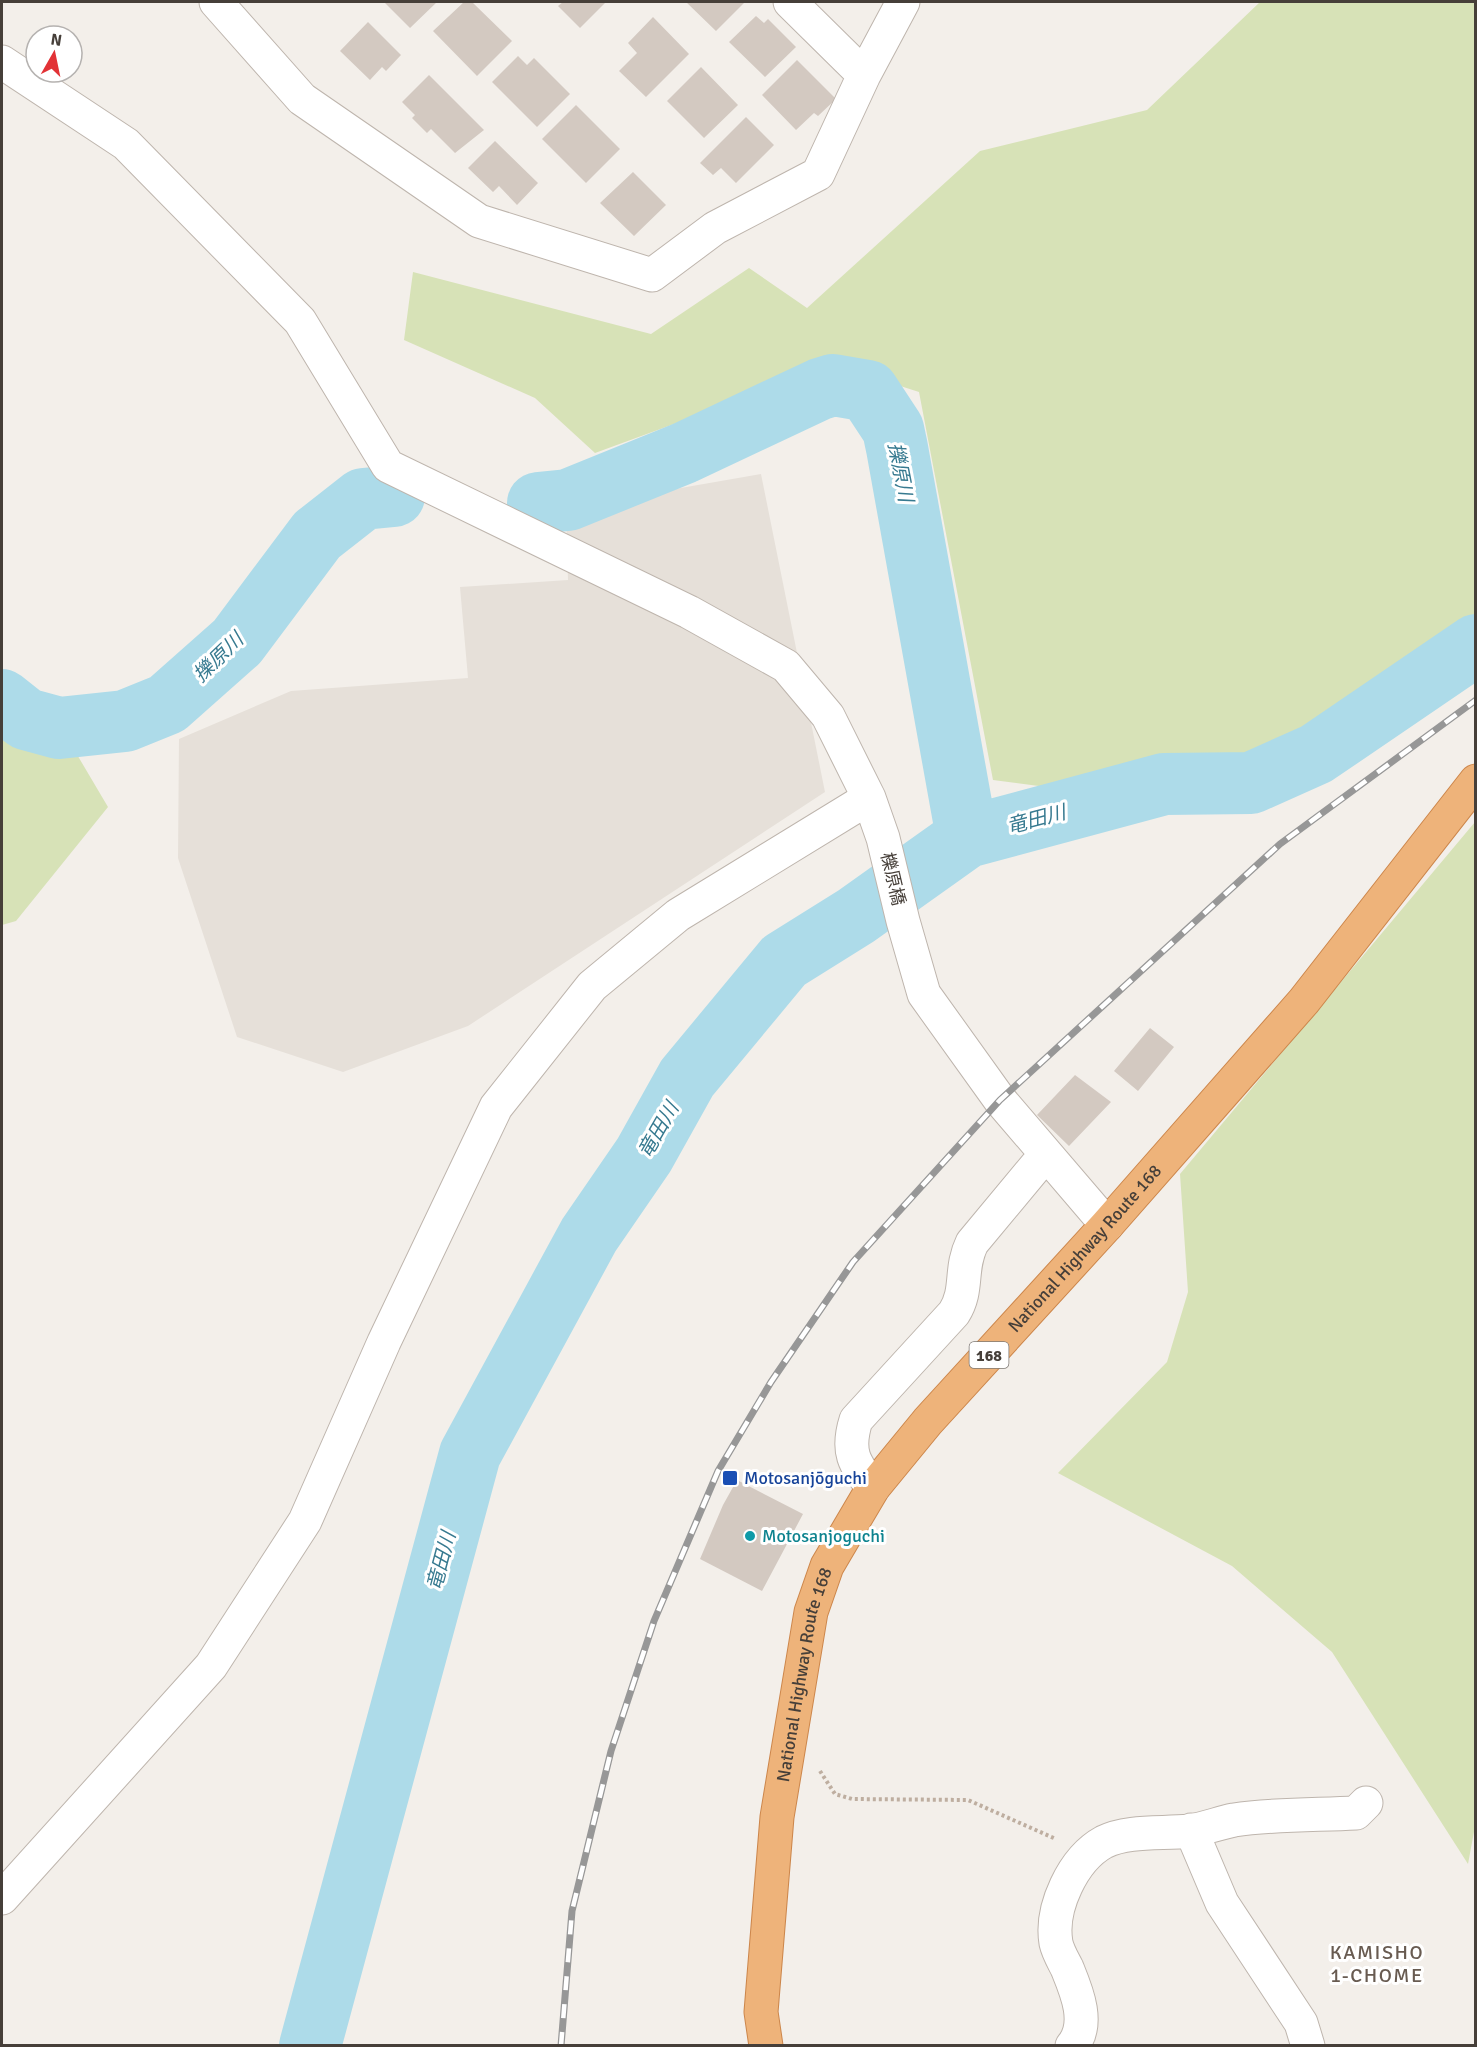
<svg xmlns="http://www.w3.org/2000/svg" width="1477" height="2047" viewBox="0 0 1477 2047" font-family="Signika,'Noto Sans JP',sans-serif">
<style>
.residential{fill:#e6e0d9}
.green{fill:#d7e2b7}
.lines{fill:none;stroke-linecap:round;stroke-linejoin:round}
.river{stroke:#addbe9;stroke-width:62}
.building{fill:#d3c9c1}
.minor-casing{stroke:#beb5ad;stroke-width:35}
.highway-casing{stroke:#cc864b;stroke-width:35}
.path{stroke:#beaea0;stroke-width:4;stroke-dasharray:3 3;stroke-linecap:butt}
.minor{stroke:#fff;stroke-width:33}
.highway{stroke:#eeb37a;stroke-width:33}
.rail-casing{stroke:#979797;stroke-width:7}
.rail{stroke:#fff;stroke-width:4.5;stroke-dasharray:14;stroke-linecap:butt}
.transit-dot{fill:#1a4fb4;stroke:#fff;stroke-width:2}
.culture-dot{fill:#0f9aa8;stroke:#fff;stroke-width:2}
.labels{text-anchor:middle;stroke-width:6;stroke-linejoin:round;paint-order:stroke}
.shield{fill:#fff;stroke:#7e7974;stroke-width:1.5}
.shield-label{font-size:16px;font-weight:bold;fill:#463f39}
.street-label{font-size:18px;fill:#463f39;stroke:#fff}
.transit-label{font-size:18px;fill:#164399;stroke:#fff;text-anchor:start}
.culture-label{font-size:18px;fill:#0d838f;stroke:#fff;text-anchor:start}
.water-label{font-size:20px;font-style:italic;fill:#377a90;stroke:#fff}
.neighbourhood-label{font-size:20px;letter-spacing:1.5px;fill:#685b51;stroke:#fff}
</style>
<rect width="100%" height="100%" fill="#f3efea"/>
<path class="residential" d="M761 474 825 792 468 1026 343 1072 237 1037 178 858 179 739 291 691 468 678 460 587 568 580 566 508Z"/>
<path class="green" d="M1260 2H1475V634L1191 806 993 780 919 392 835 365 595 453 535 398 404 340 413 272 651 334 749 268 807 308 980 151 1147 110Z
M2 674 43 697 108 807 16 921 2 925Z
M1475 822 1476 1821 1468 1864 1332 1652 1232 1566 1058 1473 1167 1362 1188 1292 1180 1174Z"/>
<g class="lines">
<path class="river" d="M538 503 568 500 684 453 820 389 833 385 868 391 893 429 897 448 967 837
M2 700 26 719 59 728 125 721 167 704 237 642 317 535 363 499 394 496
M310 2046 470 1454 589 1235 644 1155 687 1078 784 961 856 916 967 837 1164 784 1251 783 1316 754 1476 645"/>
</g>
<path class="building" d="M384 2H437L410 28Z
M464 2H472L512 41 477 76 433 31Z
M563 2H606L580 28 558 6Z
M686 2H745L716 31Z
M756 16 764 23 768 19 796 47 765 77 729 42Z
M653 17 689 54 646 97 619 71 637 53 628 43Z
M368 22 401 55 386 71 382 67 370 80 340 51Z
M518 56 527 65 534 58 570 94 537 127 492 82Z
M797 60 836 99 818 116 814 113 796 130 762 95Z
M701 67 738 105 704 138 667 101Z
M429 75 484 130 455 153 431 129 427 133 412 118 415 115 402 102Z
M576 105 620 149 586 183 542 139Z
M746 117 774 145 736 183 721 168 713 175 700 163Z
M495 141 538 183 517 205 499 186 493 192 468 168Z
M633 172 666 205 634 236 600 203Z
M1150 1028 1174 1047 1138 1091 1114 1071Z
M1075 1075 1111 1102 1069 1146 1037 1115Z
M737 1480 803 1514 762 1591 700 1559 723 1505Z"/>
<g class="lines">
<defs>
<path id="minor" d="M216 2 302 99 479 221 652 275 715 228 818 174 864 75 903 2
M790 2 864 75
M2 62 126 144 300 321 388 466 689 612 786 666 828 716 869 798 883 838 903 921 924 994 1000 1100 1107 1225
M873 1488C854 1463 846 1452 856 1420L954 1313C969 1289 959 1270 972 1243L1046 1154
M1191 1830 1222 1903 1301 2023 1308 2046
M2 1898 211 1666 305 1521 384 1342 496 1107 592 986 678 915 869 798
M1072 2046C1091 2024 1076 1990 1067 1968 1063 1960 1058 1952 1056 1943 1050 1908 1073 1859 1104 1842 1128 1830 1163 1834 1189 1831 1204 1829 1219 1823 1234 1820 1273 1814 1316 1815 1356 1813L1366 1803"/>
<g id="highway">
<path id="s1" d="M766 2046 761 2012 777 1817 811 1612 827 1566 873 1488 928 1421 1107 1225 1304 1001 1476 781"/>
</g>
</defs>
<use href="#minor" class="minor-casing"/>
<use href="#highway" class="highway-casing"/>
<path class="path" d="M820 1771 835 1794 852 1799 968 1800 1056 1839"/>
<use href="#minor" class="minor"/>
<use href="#highway" class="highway"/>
<defs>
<path id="rail" d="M561 2046 572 1911 611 1751 654 1621 718 1471 771 1382 853 1262 1000 1100 1280 844 1476 700"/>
</defs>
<use href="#rail" class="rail-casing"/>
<use href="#rail" class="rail"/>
</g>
<rect class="transit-dot" x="722" y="1470" width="16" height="16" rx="3"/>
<circle class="culture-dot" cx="750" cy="1536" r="6"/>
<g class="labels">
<rect class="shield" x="969.5" y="1342" width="39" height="26" rx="4.5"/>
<g class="shield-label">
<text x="989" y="1361">168</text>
</g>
<g class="street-label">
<text transform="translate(893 879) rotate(77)" y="6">櫟原橋</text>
<text dy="6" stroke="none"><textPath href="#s1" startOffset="897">National Highway Route 168</textPath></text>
<text dy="6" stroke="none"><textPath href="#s1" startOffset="375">National Highway Route 168</textPath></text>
</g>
<g class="transit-label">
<text x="744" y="1484">Motosanjōguchi</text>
</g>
<g class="culture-label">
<text x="762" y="1542">Motosanjoguchi</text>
</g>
<g class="water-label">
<text transform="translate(901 472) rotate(79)" y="7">擽原川</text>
<text transform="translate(218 657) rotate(-44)" y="7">擽原川</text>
<text transform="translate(1036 819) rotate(-15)" y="7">竜田川</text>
<text transform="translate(658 1130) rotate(-60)" y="7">竜田川</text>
<text transform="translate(441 1561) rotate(-75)" y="7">竜田川</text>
</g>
<g class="neighbourhood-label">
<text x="1377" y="1959">KAMISHO<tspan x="1377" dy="23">1-CHOME</tspan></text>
</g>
</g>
<rect width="1477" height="2047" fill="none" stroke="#463f39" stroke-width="6"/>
<g transform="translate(54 54) rotate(9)"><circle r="28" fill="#ffffff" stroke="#b5b2b0" stroke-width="1.5"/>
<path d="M0-4.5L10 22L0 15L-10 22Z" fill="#e23236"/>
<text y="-9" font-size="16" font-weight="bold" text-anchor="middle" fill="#463f39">N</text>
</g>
</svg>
